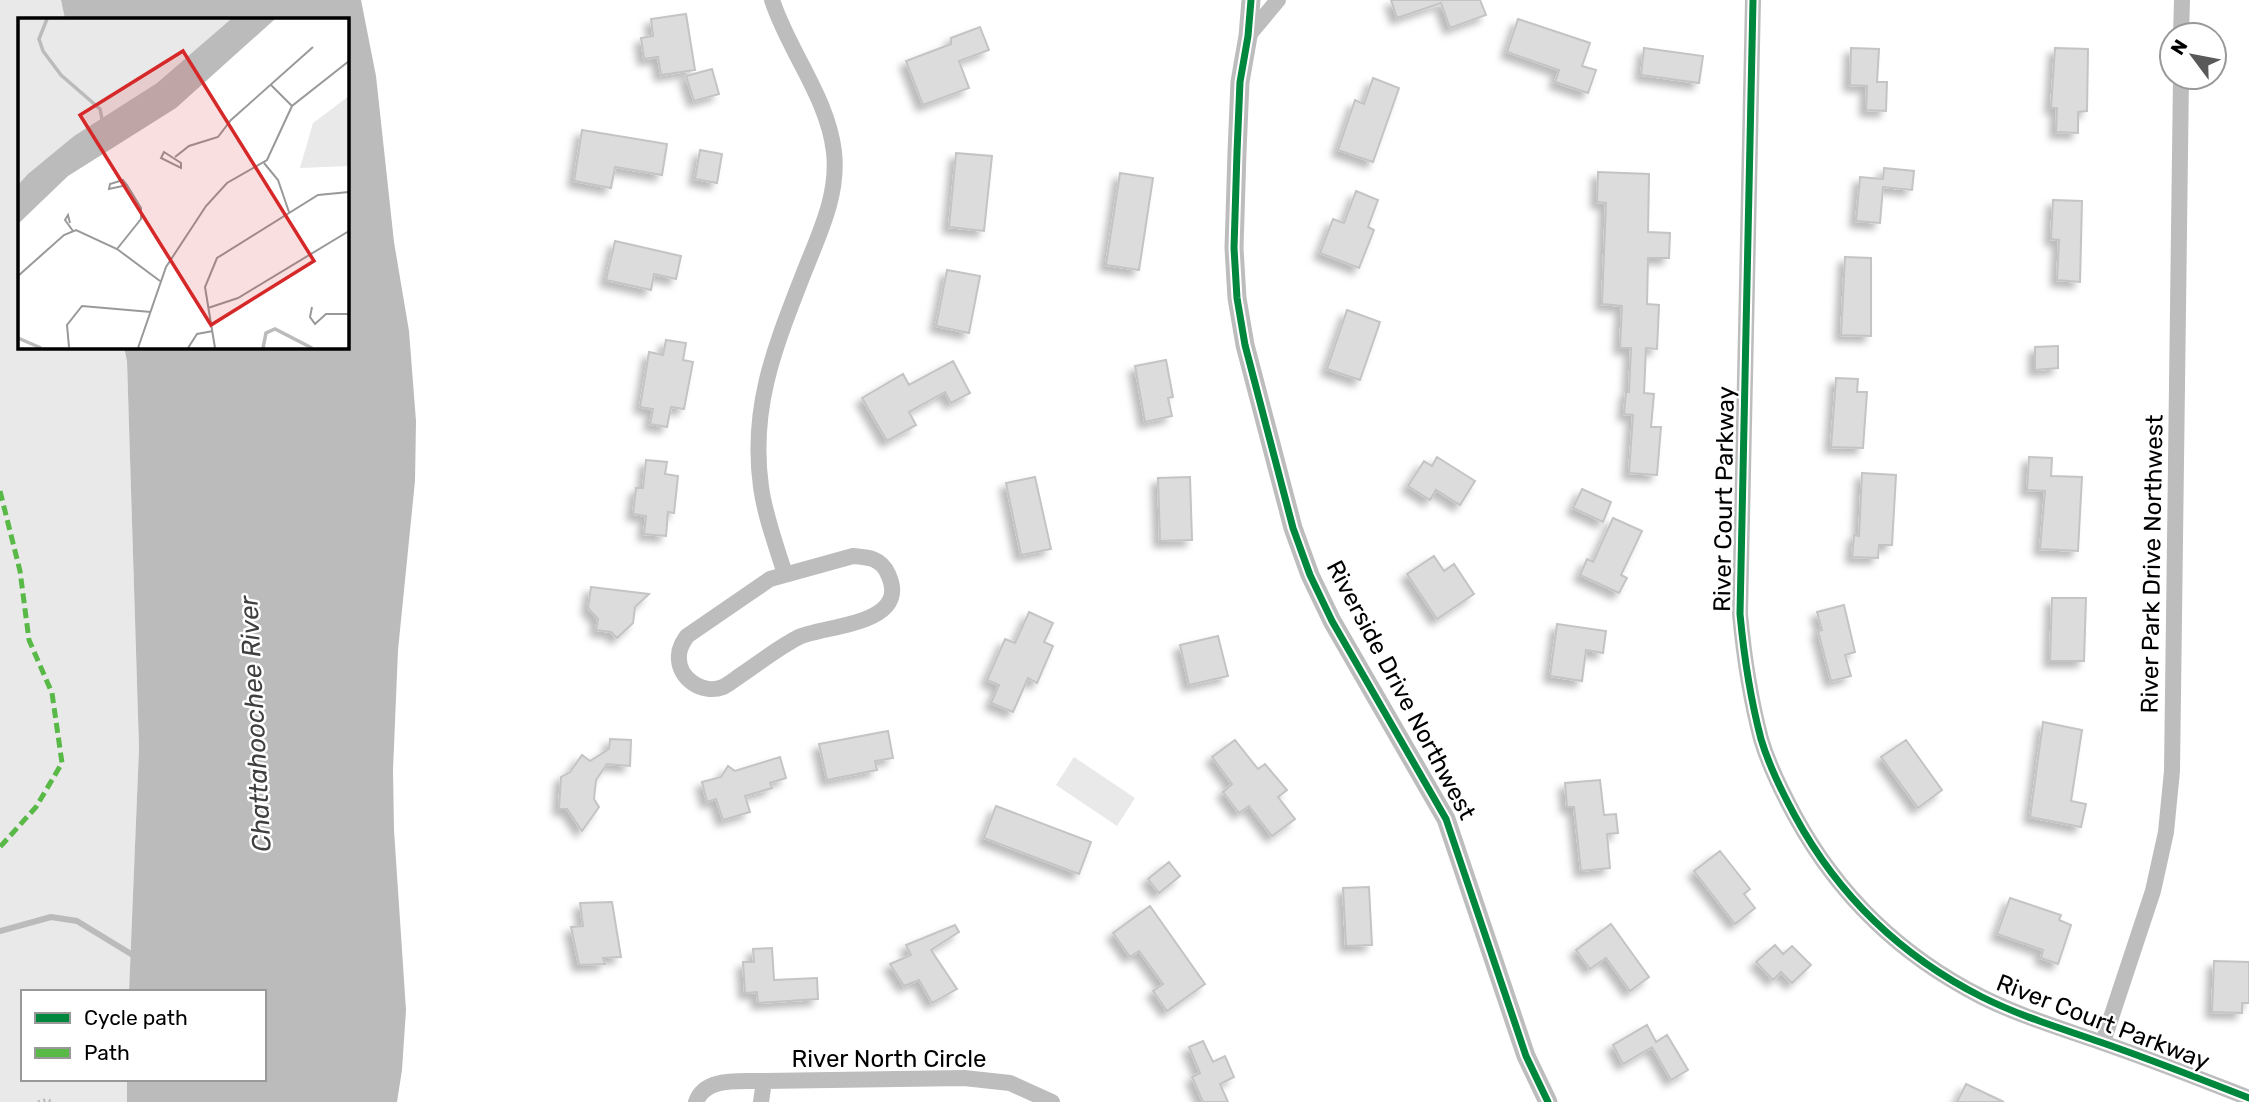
<svg xmlns="http://www.w3.org/2000/svg" width="2249" height="1102" viewBox="0 0 2249 1102" font-family="Rubik,sans-serif">
<style>
.green{fill:#e9e9e9}
.water{fill:#bbb}
.lines{fill:none;stroke-linecap:round;stroke-linejoin:round}
.stream{stroke:#bbb;stroke-width:6}
.building{fill:#dcdcdc;stroke:#c4c4c4;stroke-width:2;filter:url(#shadow)}
.path{stroke:#b8b8b8;stroke-width:3.5;stroke-dasharray:2 3.5;stroke-linecap:butt}
.minor{stroke:#bdbdbd;stroke-width:16}
.tertiary{stroke:#bdbdbd;stroke-width:19}
.quiet{stroke:#58b947;stroke-width:5;stroke-dasharray:10 5;stroke-linecap:butt}
.cycleway-casing{stroke:#fff;stroke-width:11}
.cycleway{stroke:#00873e;stroke-width:7}
.labels{text-anchor:middle;stroke-width:5;stroke-linejoin:round;paint-order:stroke}
.street-label{font-size:24px;fill:#000;stroke:#fff}
.water-label{font-size:26px;font-style:italic;fill:#3f3f3f;stroke:#fff}
.inset-river{fill:none;stroke:#bbb;stroke-width:3.5}
.inset-road{fill:none;stroke:#999;stroke-width:2}
.view{fill:#d62828;fill-opacity:0.15;stroke:#d62828;stroke-width:3.5}
.inset-edge{fill:none;stroke:#000;stroke-width:3.5}
</style>
<defs>
<filter id="shadow"><feDropShadow dx="-6" dy="6" stdDeviation="3.5" flood-color="#0004"/></filter>
</defs>
<rect width="100%" height="100%" fill="#fff"/>
<path class="green" d="M0 0H61L65 19H19V346L124 347 127 361 139 748 129 992H23V1079H127V1102H0Z
M1074 757 1135 798 1117 826 1056 785Z"/>
<path class="water" d="M61 0H361L376 76 394 242 409 331 416 421 415 481 398 650 393 770 394 830 406 1010 402 1070 397 1102H127V1079H264V992H129L139 748 127 361 124 347 346 346V19H65Z"/>
<g class="lines">
<path class="stream" d="M0 931 51 917 77 921 136 957"/>
</g>
<path class="building" d="M1391 0H1480L1486 15 1450 28 1441 3 1397 18Z
M686 14 695 70 661 75 658 57 644 59 641 38 653 36 651 19Z
M1518 19 1590 43 1582 66 1596 70 1588 93 1555 82 1559 70 1507 52Z
M980 27 989 50 959 61 969 88 923 105 906 61 951 44V38Z
M1644 48 1703 56 1699 83 1641 75Z
M1851 48 1879 49 1877 82H1887L1886 111 1866 110 1867 86 1850 85Z
M2055 48 2088 49 2087 111 2078 112V133L2056 132 2057 108H2051Z
M712 69 719 94 694 101 686 76Z
M1373 78 1399 88 1373 162 1338 150 1355 100 1364 104Z
M582 130 667 144 662 175 615 167 611 188 574 181Z
M700 150 722 154 717 183 695 179Z
M956 153 992 156 984 231 949 227Z
M1884 168 1914 171 1912 190 1883 187 1880 223 1856 221 1860 177 1883 179Z
M1598 172 1649 174 1648 232 1670 233 1669 258H1648L1647 304 1659 305 1657 349 1646 348 1644 393 1654 394 1651 427H1661L1657 475 1629 473 1633 415 1624 414 1626 392H1629L1631 348H1620L1622 306 1602 304 1606 203 1597 202Z
M1120 173 1153 178 1139 270 1106 265Z
M1356 191 1378 200 1368 227 1374 230 1359 268 1320 253 1333 219 1344 223Z
M2053 200 2082 201 2080 282 2057 280 2059 240 2051 239Z
M615 241 681 256 676 279 654 274 651 290 606 280Z
M1845 257 1871 258V336L1841 335Z
M947 270 980 276 969 333 936 326Z
M1347 310 1380 322 1360 380 1327 369Z
M666 340 686 343 683 360 693 362 684 409 671 407 667 427 650 424 653 409 640 407 649 352 663 355Z
M2058 346V368L2035 370V347Z
M1166 360 1173 397 1168 398 1172 416 1145 422 1135 366Z
M953 361 970 393 951 403 945 392 909 412 916 425 887 441 862 398 903 374 909 385Z
M1836 378 1858 379 1857 392H1867L1863 448 1831 447Z
M1437 457 1475 481 1460 505 1436 490 1430 500 1408 486 1424 461 1432 466Z
M2029 457 2052 458 2051 476 2082 477 2078 551 2040 549 2045 491 2027 490Z
M646 460 667 462 665 474 678 476 674 513 668 512 666 536 644 534 646 516 633 514 636 488H643Z
M1862 473 1896 475 1892 545H1879L1878 558 1852 557 1854 535 1859 536Z
M1035 477 1051 549 1021 555 1006 483Z
M1190 477 1192 540 1160 541 1158 478Z
M1582 489 1611 502 1603 522 1573 508Z
M1613 518 1642 531 1621 575 1627 578 1619 593 1580 575 1587 559 1593 562Z
M1434 556 1444 571 1454 564 1474 594 1437 619 1407 574Z
M591 587 649 594 635 607 633 623 617 638 611 632 596 630 598 619 588 608Z
M2052 598H2086L2084 661H2050Z
M1844 605 1855 652 1845 655 1851 676 1831 681 1818 631 1822 630 1817 612Z
M1029 612 1053 623 1044 642 1053 646 1037 683 1028 678 1013 712 991 703 999 685 987 680 1005 639 1015 643Z
M1557 624 1606 631 1603 653 1586 650 1582 681 1550 676Z
M1218 636 1228 676 1189 685 1180 645Z
M2043 722 2082 730 2071 801 2086 804 2081 827 2030 817Z
M888 731 893 758 875 761 877 770 827 780 819 744Z
M610 739 631 740 630 766 607 764 596 780 594 799 599 807 582 831 567 809H559L561 777 570 772 582 755 590 761 609 749Z
M1235 740 1258 769 1265 764 1287 790 1278 797 1295 819 1272 836 1249 806 1239 813 1223 792 1232 784 1212 757Z
M1906 740 1942 790 1918 808 1881 757Z
M780 757 786 778 770 783 772 788 745 796 750 812 723 820 716 799 707 802 702 782 721 777 728 766 735 771Z
M1600 780 1604 815 1616 814 1618 833 1607 834 1610 868 1581 871 1574 807H1567L1565 783Z
M996 806 1091 842 1079 874 984 838Z
M1720 851 1750 889 1744 894 1755 908 1735 924 1694 871Z
M1169 862 1180 876 1159 893 1148 879Z
M1369 887 1372 945 1346 946 1343 888Z
M2010 898 2061 915 2059 920 2071 925 2058 964 2041 958 2043 950 1997 934Z
M612 902 621 957 603 958 605 964 579 965 571 927 583 926 580 903Z
M1150 906 1205 984 1167 1011 1153 991 1163 984 1139 951 1130 957 1113 933Z
M1611 924 1649 977 1630 991 1606 958 1590 969 1576 950Z
M955 925 959 932 931 950 957 989 932 1003 919 980 904 986 890 964 911 955 906 945Z
M1775 945 1783 954 1792 946 1811 965 1792 983 1781 972 1773 980 1756 962Z
M772 948 774 980 817 978 818 999 758 1003 757 992 745 993 743 962H754L753 949Z
M2214 961 2249 962V1003H2242V1013L2212 1012Z
M1647 1025 1656 1042 1667 1035 1688 1070 1671 1080 1652 1047 1623 1064 1613 1045Z
M1203 1041 1213 1062 1225 1056 1234 1077 1220 1084 1228 1102H1203L1192 1077 1200 1073 1189 1047Z
M1966 1084 2004 1102H1957Z"/>
<g class="lines">
<path class="path" d="M38 1102 46 1100 53 1102"/>
<path class="minor" d="M772 0C789 52 828 98 834 152 839 196 818 236 803 275 775 347 750 407 761 487 765 516 776 545 785 574
M1753 0 1740 614C1744 657 1750 697 1761 739 1769 766 1782 792 1795 816 1838 895 1901 956 1982 997 2020 1016 2060 1028 2100 1042 2150 1059 2200 1079 2249 1098
M2181 35 2182 0
M1248 36 1278 0
M853 556C868 557 881 558 888 574 912 625 826 625 799 637 779 647 759 663 741 675 735 679 729 684 723 687 702 695 677 678 679 655 679 648 683 642 687 636L770 579Z
M2103 1042 2153 891 2166 832 2172 771 2181 77
M764 1081 964 1078 1010 1083 1052 1102
M696 1102C705 1076 741 1082 764 1081L761 1102"/>
<path class="tertiary" d="M1251 0 1248 36 1240 82 1237 152 1234 248 1237 298 1245 345 1293 528 1310 575 1332 621 1446 819 1526 1056 1548 1102"/>
<path class="quiet" d="M0 491 20 571 29 640 52 693 62 763 36 807 0 847"/>
<defs>
<path id="cycleway" d="M1251 0 1248 36 1240 82 1237 152 1234 248 1237 298 1245 345 1293 528 1310 575 1332 621 1446 819 1526 1056 1548 1102
M1753 0 1740 614C1744 657 1750 697 1761 739 1769 766 1782 792 1795 816 1838 895 1901 956 1982 997 2020 1016 2060 1028 2100 1042 2150 1059 2200 1079 2249 1098"/>
</defs>
<use href="#cycleway" class="cycleway-casing"/>
<use href="#cycleway" class="cycleway"/>
</g>
<g class="labels">
<g class="street-label">
<text transform="translate(1724 499) rotate(-89)" y="8">River Court Parkway</text>
<text transform="translate(2152 564) rotate(-89)" y="8">River Park Drive Northwest</text>
<text transform="translate(1401 690) rotate(62)" y="8">Riverside Drive Northwest</text>
<text transform="translate(2103 1022) rotate(21)" y="8">River Court Parkway</text>
<text x="889" y="1067">River North Circle</text>
</g>
<g class="water-label">
<text transform="translate(255 724) rotate(-93)" y="9">Chattahoochee River</text>
</g>
</g>
<g transform="translate(18 18)">
<rect width="331" height="331" fill="#fff"/>
<path d="M0 1H213L139 65 56 118 0 167ZM331 78V148L282 150 295 105Z" fill="#e9e9e9"/>
<path d="M213 1H257L158 90 50 158 0 206V167L10 156 56 118 139 65Z" fill="#bbb"/>
<path class="inset-river" d="M29 1 21 21 25 33 43 57 82 91 84 101M0 320 23 330M245 330 248 315 257 311 294 330"/>
<path class="inset-road" d="M252 66 274 88M146 134 163 145V150L143 140ZM157 139 171 128 200 119 213 102 295 29M246 145 260 162 271 194M105 162 109 167 91 171 92 166ZM52 205 50 197 47 202 55 213M99 231 123 201V190L109 167M0 258 46 217 58 212 99 231 142 263M294 289 292 299 297 306 308 296H331M190 290 220 280 331 213M51 329 49 307 64 288 133 294M120 330 148 249 188 188 209 165 249 142 274 88 331 43M170 330 179 316 195 313M197 330 187 269 199 240 300 177 331 174"/>
<path class="view" d="M165 33 296 243 193 307 62 97Z"/>
<rect width="331" height="331" class="inset-edge"/>
</g>
<rect x="21" y="990" width="245" height="91" fill="#ffffff" stroke="#999999" stroke-width="2"/>
<rect x="35" y="1013" width="35" height="10" fill="#00873e" stroke="#999999" stroke-width="2"/>
<text x="84" y="1025" font-size="21" fill="#000000">Cycle path</text>
<rect x="35" y="1048" width="35" height="10" fill="#58b947" stroke="#999999" stroke-width="2"/>
<text x="84" y="1060" font-size="21" fill="#000000">Path</text>
<g transform="translate(2193 56) rotate(302)"><circle r="33" fill="#ffffff" stroke="#999999" stroke-width="2"/>
<path d="M0-5L12 26L0 18L-12 26Z" fill="#595959"/>
<text y="-10" font-size="19" font-weight="bold" text-anchor="middle" fill="#000000">N</text>
</g>
</svg>
